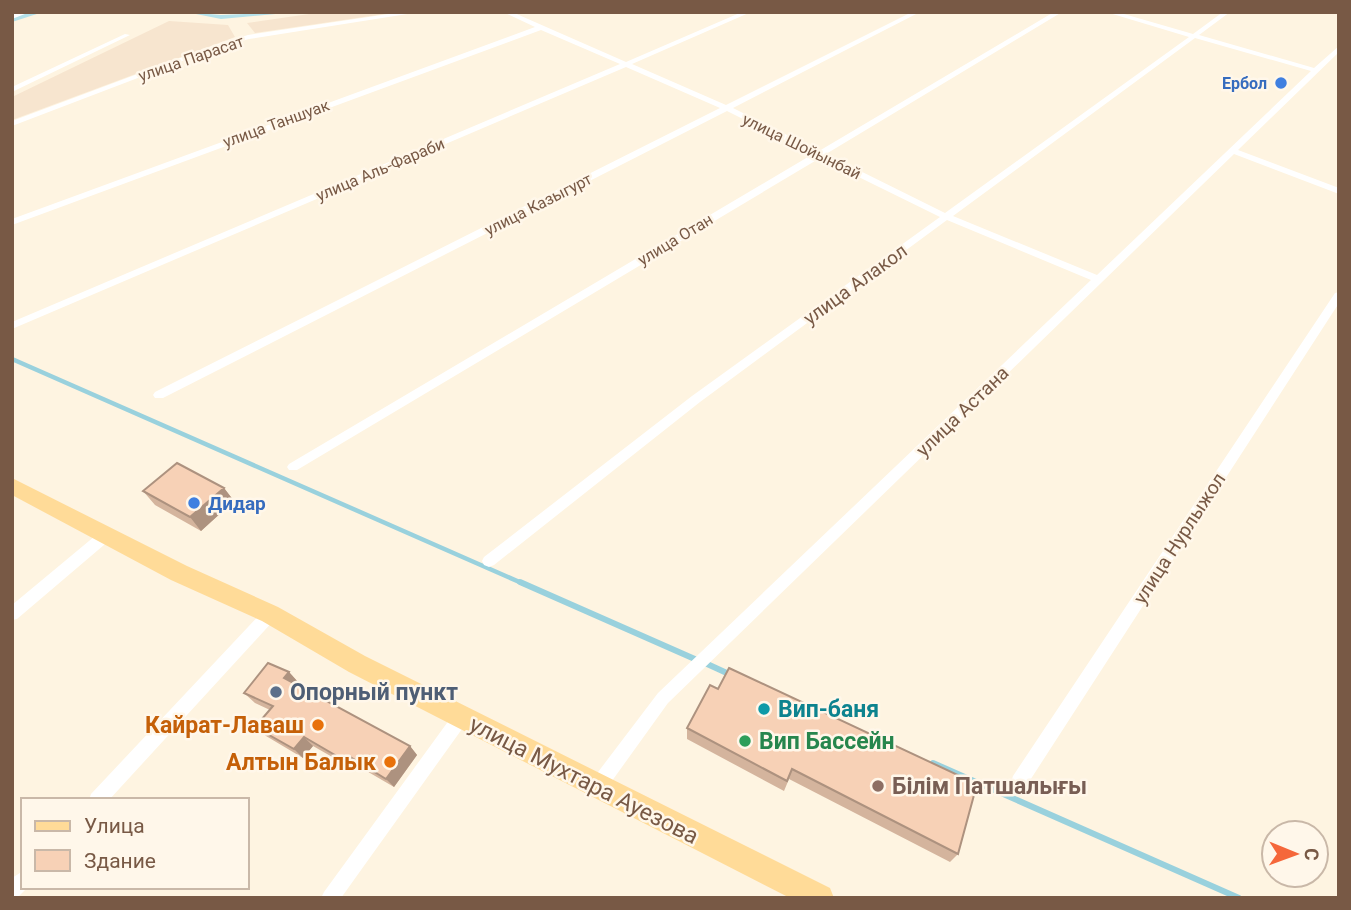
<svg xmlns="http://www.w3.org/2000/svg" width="1351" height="910" viewBox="0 0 1351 910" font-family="Roboto,sans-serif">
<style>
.residential{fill:#f7e5cf}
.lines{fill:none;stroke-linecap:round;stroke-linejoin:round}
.stream-far1{stroke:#99d1dd;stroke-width:4.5}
.stream{stroke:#99d1dd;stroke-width:6}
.canal{fill:#b4e1ea;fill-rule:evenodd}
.minor{fill:#fff;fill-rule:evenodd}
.primary{fill:#ffdb98;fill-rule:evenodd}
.wall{fill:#d4b49d}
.shaded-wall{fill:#ad927f}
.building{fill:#f7d1b6;stroke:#ad927f;stroke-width:2}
.shop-dot{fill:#3f7fe0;stroke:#fff7ea;stroke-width:2.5}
.service-dot{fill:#5c6f8a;stroke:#fff7ea;stroke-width:2.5}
.culture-dot{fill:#0f9aa8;stroke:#fff7ea;stroke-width:2.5}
.food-dot{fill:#e8710a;stroke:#fff7ea;stroke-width:2.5}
.leisure-dot{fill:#2e9e5b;stroke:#fff7ea;stroke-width:2.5}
.education-dot{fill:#8d6e63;stroke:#fff7ea;stroke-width:2.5}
.labels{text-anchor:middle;stroke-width:5;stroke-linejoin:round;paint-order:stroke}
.far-street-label{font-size:16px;fill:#785945;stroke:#fff7ea}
.far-shop-label{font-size:16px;font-weight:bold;fill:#366cbe;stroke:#fff7ea;text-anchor:end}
.street-label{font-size:19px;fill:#785945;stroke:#fff7ea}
.shop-label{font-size:19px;font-weight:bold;fill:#366cbe;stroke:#fff7ea;text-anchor:start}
.near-service-label{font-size:23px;font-weight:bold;fill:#4e5e75;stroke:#fff7ea;text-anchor:start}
.near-culture-label{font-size:23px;font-weight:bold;fill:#0d838f;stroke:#fff7ea;text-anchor:start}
.near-food-label{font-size:23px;font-weight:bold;fill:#c56008;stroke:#fff7ea;text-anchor:end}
.near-leisure-label{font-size:23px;font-weight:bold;fill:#27864d;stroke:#fff7ea;text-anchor:start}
.near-street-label{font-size:23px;fill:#785945;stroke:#fff7ea}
.near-education-label{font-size:23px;font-weight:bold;fill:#785e54;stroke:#fff7ea;text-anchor:start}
</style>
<rect width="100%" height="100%" fill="#fef4e1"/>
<path class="residential" d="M323 12H398L255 33 247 23Z
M169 21 228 25 235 37 12 120V97Z"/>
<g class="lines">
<path class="stream-far1" d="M12 359 524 584"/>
<path class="stream" d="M520 582 697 660
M705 663 729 674
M933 763 1239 898"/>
<path class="canal" d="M29 12H43L12 22V17Z
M186 12 221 15 297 12 221 19Z"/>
<path class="minor" d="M20 12H30L12 19V15Z
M402 12H420L249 39 219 47 12 126V121L215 45 248 35Z
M503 12H512L626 62 742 12H751L632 64 726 105 912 12H920L733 108 819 151 1054 12H1062L826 154 945 213 1189 37 1106 12H1117L1193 34 1223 12H1230L1199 35 1314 68 1339 46V52L1238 150 1339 188V194L1234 154 668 703 604 792 598 794 592 792 590 786 592 780 658 693 1091 280 947 220 700 402 494 565 489 567 484 565 482 561 484 557 692 396 940 217 820 158 297 470H289L287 467 289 464 813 154 727 111 163 398H155L153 395 155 392 720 108 626 67 12 329V322L620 64 541 30 12 225V219L535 27ZM1195 38 1311 71 1097 275 953 216Z
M125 34 130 35 12 92V87Z
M1339 292V303L1025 788 1019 790 1013 788 1011 782 1013 776 1335 293Z
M106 529 111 531 113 535 111 539 17 619 12 620V605L101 531Z
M270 608 275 609 277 614 275 619 109 800H89L91 794 265 609Z
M461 709 467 712 469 717 467 722 341 898H321L324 892 455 712Z
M23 871V887H28L18 897 12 898V878Z"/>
<path class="primary" d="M12 478 187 566 278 607 365 656 830 888 834 898H790L349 672 262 621 171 580 12 495Z"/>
</g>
<path class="wall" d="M224 488 234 501 201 531 155 505 143 491Z
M289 672 298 682 296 685 410 746 417 755 394 787 358 766 355 770 313 746 303 758 266 736 255 727 270 710 255 703 244 693Z
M710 685 958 854 950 862 789 779 784 791 687 739V728Z"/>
<path class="shaded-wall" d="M224 488 234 501 201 531 190 517Z
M289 672 298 682 293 688 284 678Z
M304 737 313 746 303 758 294 749Z
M410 746 417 755 394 787 386 779Z
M350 757 358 766 355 770 347 762Z"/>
<path class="building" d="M177 463 224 488 190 517 143 491Z
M268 663 289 672 284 678 410 746 386 779 350 757 347 762 304 737 294 749 255 727 273 706 244 693Z
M729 668 977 784 958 854 792 769 787 781 687 728 710 685 718 689Z"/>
<g class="shop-dot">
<circle cx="1281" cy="83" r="7"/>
<circle cx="194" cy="503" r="7"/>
</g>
<circle class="service-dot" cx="276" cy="692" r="7"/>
<circle class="culture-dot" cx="764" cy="709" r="7"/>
<g class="food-dot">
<circle cx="318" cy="725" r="7"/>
<circle cx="390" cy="762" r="7"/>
</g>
<circle class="leisure-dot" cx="745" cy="741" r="7"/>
<circle class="education-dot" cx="878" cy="786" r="7"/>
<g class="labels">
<g class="far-street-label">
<text transform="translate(191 58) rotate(-19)" y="6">улица Парасат</text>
<text transform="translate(276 123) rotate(-20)" y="6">улица Таншуак</text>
<text transform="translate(802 146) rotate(26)" y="6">улица Шойынбай</text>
<text transform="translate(380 169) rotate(-23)" y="6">улица Аль-Фараби</text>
<text transform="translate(538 204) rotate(-27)" y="6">улица Казыгурт</text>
<text transform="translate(675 239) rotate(-31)" y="6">улица Отан</text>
</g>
<g class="far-shop-label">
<text x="1267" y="89">Ербол</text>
</g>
<g class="street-label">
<text transform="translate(855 284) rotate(-36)" y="7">улица Алакол</text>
<text transform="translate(962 411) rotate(-44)" y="7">улица Астана</text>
<text transform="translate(1179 538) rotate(-57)" y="7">улица Нурлыжол</text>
</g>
<g class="shop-label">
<text x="208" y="510">Дидар</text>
</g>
<g class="near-service-label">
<text x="290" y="700">Опорный пункт</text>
</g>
<g class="near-culture-label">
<text x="778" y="717">Вип-баня</text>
</g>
<g class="near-food-label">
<text x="304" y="733">Кайрат-Лаваш</text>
<text x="376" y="770">Алтын Балык</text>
</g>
<g class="near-leisure-label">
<text x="759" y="749">Вип Бассейн</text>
</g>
<g class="near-street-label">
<text transform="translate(584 780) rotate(27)" y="8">улица Мухтара Ауезова</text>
</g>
<g class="near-education-label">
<text x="892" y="794">Білім Патшалығы</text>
</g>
</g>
<rect width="1351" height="910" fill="none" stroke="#785945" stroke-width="28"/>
<rect x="21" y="798" width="228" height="91" fill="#fff7ea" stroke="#c9b8a8" stroke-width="2"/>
<rect x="35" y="821" width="35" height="10" fill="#ffdb98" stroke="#c9b8a8" stroke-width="2"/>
<text x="84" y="833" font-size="21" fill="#785945">Улица</text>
<rect x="35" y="850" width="35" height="21" fill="#f7d1b6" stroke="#c9b8a8" stroke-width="2"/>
<text x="84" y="868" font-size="21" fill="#785945">Здание</text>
<g transform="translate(1295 854) rotate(91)"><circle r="33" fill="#fff7ea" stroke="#c9b8a8" stroke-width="2"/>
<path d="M0-5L12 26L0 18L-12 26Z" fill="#f5673a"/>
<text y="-10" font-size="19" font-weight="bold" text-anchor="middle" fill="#785945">С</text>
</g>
</svg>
